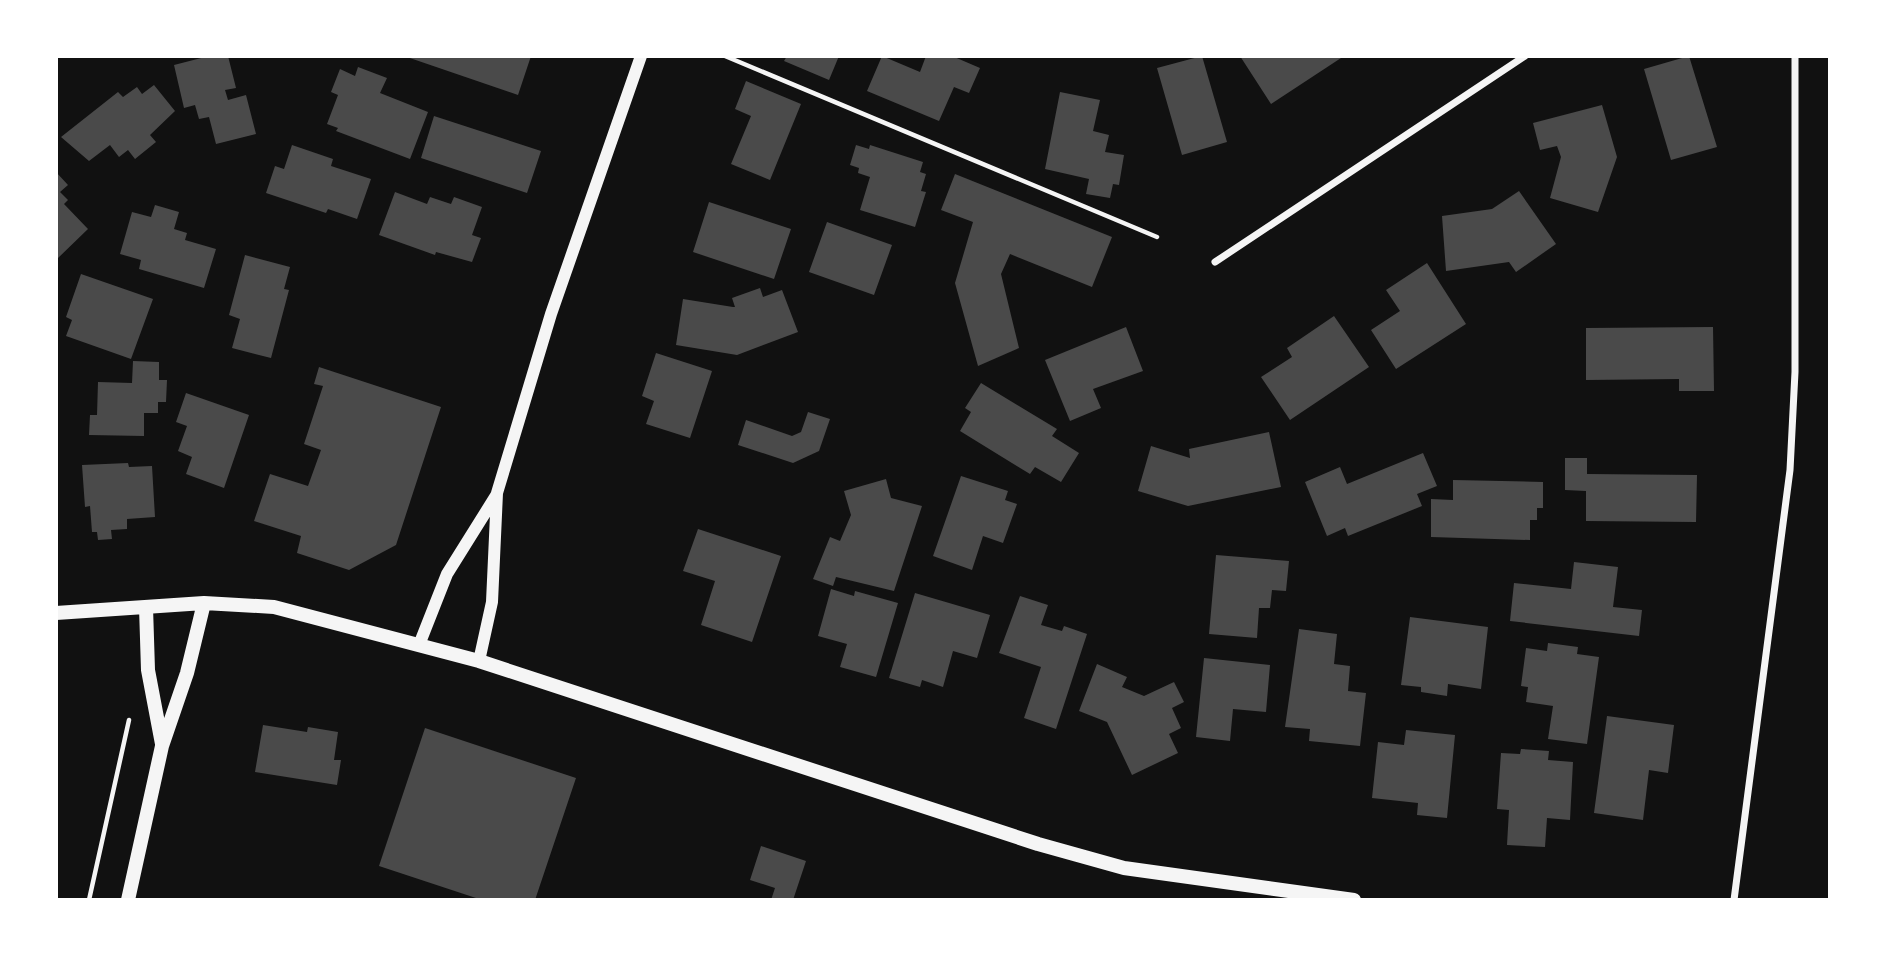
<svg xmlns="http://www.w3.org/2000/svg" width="1886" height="956" viewBox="0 0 1886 956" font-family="'Public Sans',sans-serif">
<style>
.building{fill:#4a4a4a}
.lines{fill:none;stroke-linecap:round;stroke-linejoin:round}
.path{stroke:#f5f5f5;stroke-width:4.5}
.minor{stroke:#f5f5f5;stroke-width:7}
.tertiary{stroke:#f5f5f5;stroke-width:12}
.secondary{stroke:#f5f5f5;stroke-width:14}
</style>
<rect width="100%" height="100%" fill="#111"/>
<path class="building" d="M209 56H228L236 88 225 90 228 100 246 95 256 134 216 144 209 117 199 119 195 105 184 108 174 65Z
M404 56H531L518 95Z
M787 56H839L829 80 784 61Z
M882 56 920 72 926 56H952L980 68 969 93 954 87 939 121 867 91Z
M1202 56 1227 142 1182 155 1157 68Z
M1240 56H1340L1341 58 1271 104Z
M1689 56 1717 147 1671 160 1644 69Z
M358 67 387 78 380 93 428 112 410 159 336 131 338 128 327 124 338 95 331 92 340 69 355 76Z
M746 81 801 104 770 180 731 164 751 116 735 109Z
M154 85 175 111 150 135 156 142 135 159 128 150 119 157 110 145 89 161 61 137 118 92 123 97 137 87 142 94Z
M1060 92 1100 100 1093 131 1109 135 1105 152 1124 155 1119 185 1113 184 1110 198 1086 194 1089 179 1045 169Z
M1602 105 1617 157 1598 212 1550 198 1561 157 1557 146 1540 150 1533 123Z
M434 116 541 151 527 193 421 158Z
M292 145 333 159 331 166 371 179 357 219 328 209 326 213 266 193 275 166 284 169Z
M856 145 869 149 870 145 923 162 920 172 926 174 921 191 926 192 915 227 860 210 870 177 858 173 859 168 850 165Z
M56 172 68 185 60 192 68 200 64 204 88 229 57 259Z
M955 174 1112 237 1092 287 1010 254 1001 274 1019 348 978 366 955 283 973 222 941 210Z
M1519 191 1556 244 1516 272 1509 262 1446 271 1442 216 1492 209Z
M395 192 427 204 430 197 451 204 454 197 482 207 472 235 481 238 472 262 436 252 435 255 379 235Z
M709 202 791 229 774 279 693 252Z
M155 205 179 212 174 229 187 233 185 240 216 249 204 288 139 269 141 260 120 254 132 212 151 217Z
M827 222 892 245 874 295 809 272Z
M245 255 290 267 284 289 289 290 271 358 232 348 240 319 229 315Z
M1427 263 1466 324 1396 369 1371 330 1400 311 1386 290Z
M81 274 153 299 131 359 66 336 72 320 66 317Z
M760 288 763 297 782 290 798 332 737 355 676 345 683 299 733 307H735L732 298Z
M1334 316 1369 367 1290 420 1261 377 1292 357 1287 348Z
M1126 327 1143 371 1093 389 1101 408 1070 421 1045 360Z
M1713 327 1714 391H1679V379L1586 380V328Z
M656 353 712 371 690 438 646 424 654 401 642 396Z
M133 361 159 362V380H167L166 402H158V413H144V436L89 435 90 415H97L98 382 132 383Z
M319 367 441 407 396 545 349 570 297 553 301 536 254 521 270 474 308 486 321 450 304 444 323 386 314 384Z
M981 383 1057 429 1052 436 1079 453 1061 482 1035 467 1030 474 960 431 971 412 965 408Z
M186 393 249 415 224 488 186 474 192 457 178 451 187 426 176 422Z
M808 412 830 419 819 451 793 463 738 445 746 420 792 436 801 432Z
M1269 432 1281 487 1188 506 1138 491 1151 446 1190 458 1189 449Z
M1423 453 1437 486 1417 494 1422 506 1348 536 1345 528 1327 536 1305 482 1340 467 1347 484Z
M1565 458H1587V474L1697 475 1696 522 1586 521V491L1565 490Z
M128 463 129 467 152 466 155 517 127 519V529L111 530 112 539 98 540 97 532H92L90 506 85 507 82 465Z
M961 476 1008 491 1005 500 1017 504 1003 543 983 536 972 570 933 556Z
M886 479 891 498 922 506 894 591 836 577 833 586 813 579 830 537 840 541 851 515 844 491Z
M1453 480 1543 482V508H1537V520H1530V540L1431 537V499L1453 500Z
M698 529 781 556 752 642 701 625 715 581 683 571Z
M1216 555 1289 561 1286 591 1272 590 1270 608H1259L1257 638 1209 634Z
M1574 562 1618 567 1613 607 1642 610 1639 636 1510 621 1514 583 1571 589Z
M831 589 854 596 855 591 898 603 876 677 840 667 847 644 818 636Z
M915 593 990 615 977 658 953 651 943 687 922 680 920 687 889 678Z
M1020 596 1048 605 1041 625 1062 631 1064 626 1087 634 1056 729 1024 718 1041 667 999 653Z
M1410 617 1488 627 1481 689 1448 684 1447 696 1421 692V687L1401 685Z
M1299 629 1337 634 1334 664 1350 666 1348 691 1366 693 1360 746 1309 741 1310 729 1285 727Z
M1548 643 1578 647 1577 654 1599 657 1587 744 1548 739 1553 706 1526 702 1528 687 1521 686 1526 648 1547 651Z
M1204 658 1270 665 1266 712 1233 709 1230 741 1196 737Z
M1097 664 1127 677 1122 687 1144 696 1174 682 1184 702 1172 708 1181 728 1169 734 1178 753 1132 775 1107 722 1079 711Z
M1607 716 1674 725 1668 773 1649 770 1643 820 1594 813Z
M263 725 307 732 308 727 338 732 334 760H341L337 785 255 772Z
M425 728 576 778 535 900H482L379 866Z
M1406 730 1455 735 1447 818 1417 815 1418 803 1372 798 1378 742 1404 745Z
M1521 749 1549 751 1548 760 1573 762 1570 820 1547 818 1545 847 1507 845 1509 810 1497 809 1501 753 1520 754Z
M761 846 806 861 793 900H771L775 888 750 880Z"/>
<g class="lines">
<path class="path" d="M725 56 1157 237
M89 900 129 720"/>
<path class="minor" d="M1215 262 1525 56
M1734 900 1790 470 1795 372V56"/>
<path class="tertiary" d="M419 645 447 574 497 494
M479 661 492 602 497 493 551 314 641 56"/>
<path class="secondary" d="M146 607 148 670 162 744
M56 613 204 603 274 607 479 661 1038 844 1124 868 1354 900
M128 900 162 746 187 673 204 603"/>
</g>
<rect width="1886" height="956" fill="none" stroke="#ffffff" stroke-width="116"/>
</svg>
